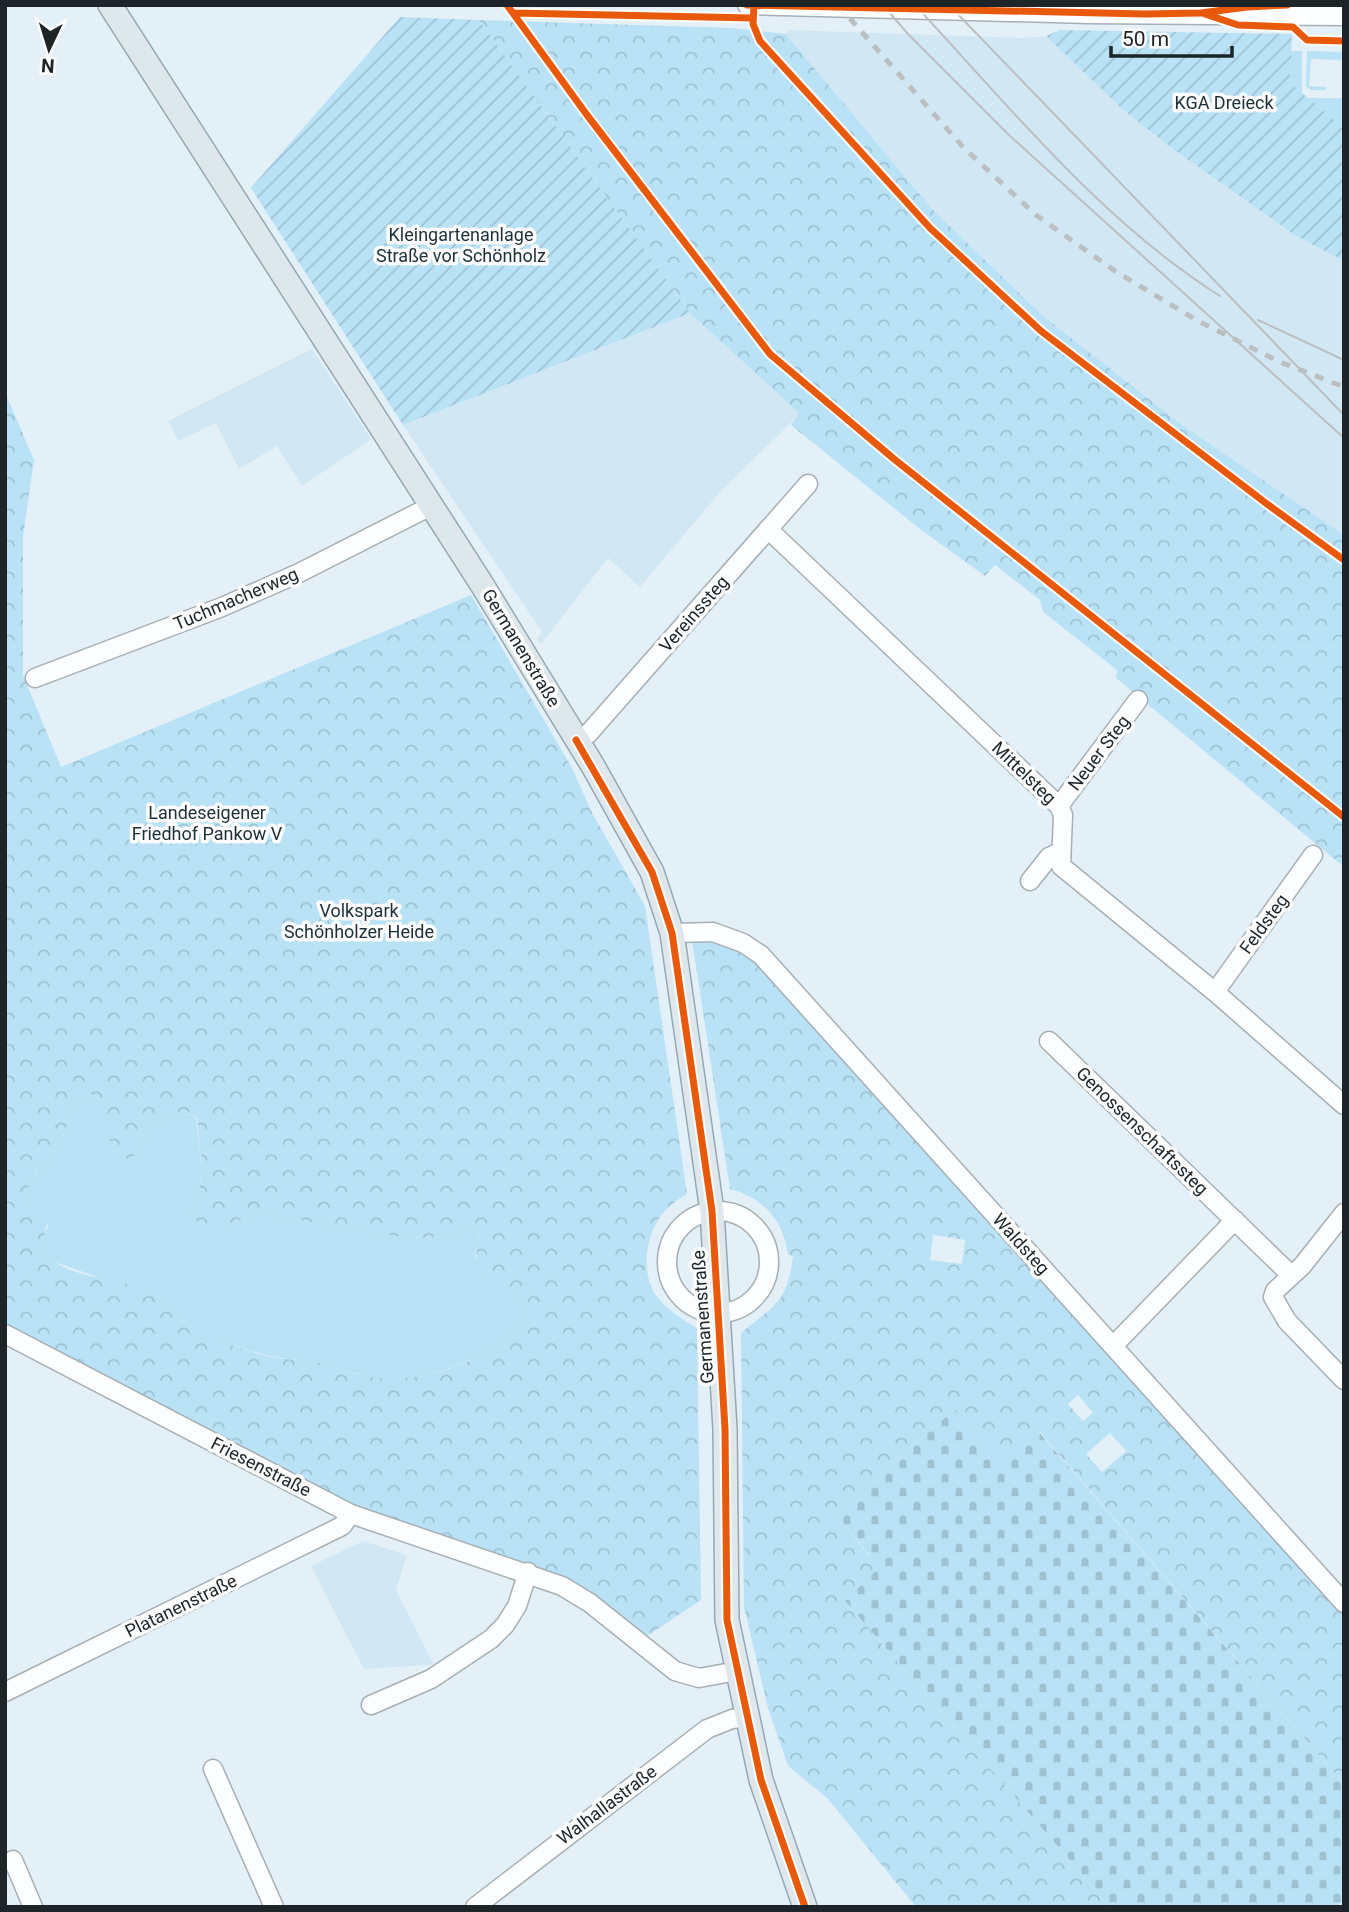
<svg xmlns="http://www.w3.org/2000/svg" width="1349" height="1912" viewBox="0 0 1349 1912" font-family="Roboto,sans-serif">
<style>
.built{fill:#d1e8f4}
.grass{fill:#b9e2f6}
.cemetery{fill:url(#cemetery-stones)}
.park{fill:url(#park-crowns);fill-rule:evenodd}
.garden{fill:url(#garden-furrows)}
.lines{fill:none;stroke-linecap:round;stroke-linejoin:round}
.minor-casing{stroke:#a6afb4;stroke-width:21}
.major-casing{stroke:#95a8b2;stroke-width:26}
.minor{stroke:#fbfdfe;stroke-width:18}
.major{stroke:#dee8ec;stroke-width:23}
.tram{stroke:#bcbfc1;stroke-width:2}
.rail{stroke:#bcbfc1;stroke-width:5;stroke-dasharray:9 9;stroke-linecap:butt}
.cycleway-casing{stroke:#fcfcfc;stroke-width:11}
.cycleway{stroke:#e8590c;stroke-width:7}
.labels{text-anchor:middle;stroke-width:7;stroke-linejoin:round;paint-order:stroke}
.park-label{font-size:18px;fill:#1b3039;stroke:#fcfcfc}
.street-label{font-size:18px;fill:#1d2529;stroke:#fcfcfc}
</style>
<defs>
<pattern id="cemetery-stones" width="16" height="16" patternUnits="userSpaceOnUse" patternTransform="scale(1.75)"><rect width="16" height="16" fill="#b9e2f6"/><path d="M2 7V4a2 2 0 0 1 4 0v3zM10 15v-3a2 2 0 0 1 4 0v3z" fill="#9fc2d3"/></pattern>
<pattern id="park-crowns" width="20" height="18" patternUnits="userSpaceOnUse" patternTransform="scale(1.75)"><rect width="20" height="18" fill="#b9e2f6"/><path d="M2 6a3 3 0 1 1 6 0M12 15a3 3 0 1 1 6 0" fill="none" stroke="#9fc2d3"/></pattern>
<pattern id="garden-furrows" width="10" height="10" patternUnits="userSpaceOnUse" patternTransform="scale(1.75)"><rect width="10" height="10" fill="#b9e2f6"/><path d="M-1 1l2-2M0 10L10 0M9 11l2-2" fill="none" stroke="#9fc2d3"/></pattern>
</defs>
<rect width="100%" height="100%" fill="#e4f0f7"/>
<path class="built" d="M788 30 1023 38 1046 36 1122 109 1173 149 1296 236 1344 261V535L1178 422 1042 315 932 209 786 34Z
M690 313 800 414 720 492 640 587 608 558 541 644 537 639 542 632 403 425Z
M312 349 371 439 366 443 302 486 277 446 239 469 216 423 178 441 168 421Z
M363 1541 407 1555 396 1590 433 1663 429 1665 364 1669 311 1566Z"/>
<path class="grass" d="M1291 51H1302V93L1290 83Z
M1307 51 1344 52V60L1311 59 1309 86 1326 87V90H1311L1306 86Z
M1308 98H1344V128Z
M91 1094 107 1104 137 1153 150 1127 184 1110 196 1118C200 1150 207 1183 191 1212L224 1226 259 1213 385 1235 423 1238 448 1235 469 1228 477 1229 480 1233 475 1257 503 1287 513 1291 526 1304C526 1327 511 1337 493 1348 465 1364 435 1376 403 1379 374 1382 346 1370 319 1363 305 1360 290 1360 276 1357 236 1349 183 1332 159 1299L52 1261 42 1250 43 1239 48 1226 25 1201V1193L32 1179 43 1169 64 1134 73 1107Z"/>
<path class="cemetery" d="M955 1409 1038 1431 1344 1784V1900L1336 1907H1110L844 1600 870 1556 834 1513Z"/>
<path class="park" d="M479 20 732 28 786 34 932 209 1042 315 1178 422 1344 535V867L1116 678 1117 670 1043 612 1040 600 995 565 985 576 920 529 791 425 799 413 690 313Z
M5 392 34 460 23 537V675L61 767 471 595 572 768 591 811 645 906 687 1194C679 1199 671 1204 665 1211 646 1231 640 1270 655 1294 665 1309 682 1319 697 1328L701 1600 644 1638 583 1588 562 1576 365 1513 5 1323ZM91 1094 107 1104 103 1126 117 1155 129 1159 137 1153 150 1127 184 1110 197 1118C200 1150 207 1183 191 1212L195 1220 209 1226H224L259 1213 385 1235 423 1238 448 1235 469 1228 477 1229 480 1233C465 1303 496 1269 526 1304 526 1331 505 1341 484 1353 453 1371 414 1382 378 1378 357 1376 336 1367 316 1362 304 1360 291 1360 279 1358 247 1353 213 1339 185 1323 170 1315 164 1299 149 1292 119 1277 63 1279 42 1250 43 1237 48 1229 46 1216L25 1201V1193L32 1179 43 1169 64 1134 73 1107Z
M692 940 718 941 761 964 1344 1614V1784L1039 1431 1002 1462 955 1409 834 1513 870 1557 868 1559 877 1570 845 1601 1110 1907H916L828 1799 788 1766 768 1708 744 1607 741 1333C776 1304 787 1303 793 1256L788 1255C784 1221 764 1198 730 1189ZM933 1235 965 1240 962 1264 930 1260ZM1078 1395 1093 1413 1083 1421 1068 1404ZM1110 1433 1126 1451 1102 1472 1086 1454Z"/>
<path class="garden" d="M400 17 479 20 690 313 403 425 251 188Z
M1060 30 1292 34 1290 83 1344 128V261L1296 236 1173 149 1122 109 1046 36Z"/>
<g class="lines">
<defs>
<path id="minor" d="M747 5 1088 14 1344 16
M768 529 1059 806 1063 815 1061 866 1215 992 1344 1105
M35 678 222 607 299 573 431 506
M576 740 588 734 808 484
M1059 806 1138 700
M1030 881 1049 857 1060 852
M672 933 713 932 743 943 761 955 1344 1603
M1215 992 1313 855
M1049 1041 1291 1275
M667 1262a51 51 0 1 1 102 0a51 51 0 1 1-102 0Z
M1344 1213 1302 1266 1275 1291 1273 1297 1287 1321 1344 1380
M5 1334 351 1514 562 1586 590 1603 675 1671 699 1678 737 1671
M1113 1346 1235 1220
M5 1692 342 1526 351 1514
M371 1705 431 1679 491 1639 505 1625 517 1606 528 1572
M213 1769 274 1907
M13 1860 33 1907
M475 1907 707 1729 732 1719 747 1717"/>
<path id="major" d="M110 5 481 583 593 766 652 872 672 933 712 1211 725 1429 727 1620 761 1780 805 1907"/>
</defs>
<use href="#minor" class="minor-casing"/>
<use href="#major" class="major-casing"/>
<use href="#minor" class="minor"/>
<use href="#major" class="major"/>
<path class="tram" d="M883 5 908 34 1010 136 1344 438
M915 5C1010 107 1101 221 1220 296
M949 5 1344 415
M1258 320 1344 360"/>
<path class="rail" d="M838 5 964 148 1036 215 1115 271 1198 321 1280 362 1344 387"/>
<defs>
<path id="cycleway" d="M507 5 587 115 770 354 894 459 1344 817
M747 5 1145 14 1201 13 1247 7 1287 5
M754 5 753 24 760 41 930 228 1041 331 1267 504 1344 560
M513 13 753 18
M1205 14 1238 25 1293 27 1307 40 1344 41
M576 740 652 872 672 933 712 1211 725 1429 727 1620 761 1780 805 1907"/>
</defs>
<use href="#cycleway" class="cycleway-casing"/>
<use href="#cycleway" class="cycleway"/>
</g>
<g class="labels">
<g class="park-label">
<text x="1224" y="109">KGA Dreieck</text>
<text x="461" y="241">Kleingartenanlage<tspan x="461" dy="21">Straße vor Schönholz</tspan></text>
<text x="207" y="819">Landeseigener<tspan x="207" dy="21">Friedhof Pankow V</tspan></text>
<text x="359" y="917">Volkspark<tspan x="359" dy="21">Schönholzer Heide</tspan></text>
</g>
<g class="street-label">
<text transform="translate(236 599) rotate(-23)" y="6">Tuchmacherweg</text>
<text transform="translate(694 614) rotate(-49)" y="6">Vereinssteg</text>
<text transform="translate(521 648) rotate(59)" y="6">Germanenstraße</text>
<text transform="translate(1099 753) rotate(-53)" y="6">Neuer Steg</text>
<text transform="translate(1024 773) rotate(44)" y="6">Mittelsteg</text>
<text transform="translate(1264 924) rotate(-54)" y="6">Feldsteg</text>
<text transform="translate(1142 1131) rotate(44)" y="6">Genossenschaftssteg</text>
<text transform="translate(1021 1244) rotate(48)" y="6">Waldsteg</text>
<text transform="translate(703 1317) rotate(-94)" y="6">Germanenstraße</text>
<text transform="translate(261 1467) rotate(27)" y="6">Friesenstraße</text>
<text transform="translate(181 1606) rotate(-26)" y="6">Platanenstraße</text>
<text transform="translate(607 1805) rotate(-37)" y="6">Walhallastraße</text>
</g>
</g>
<rect width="1349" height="1912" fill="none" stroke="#1d2529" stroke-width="14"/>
<g transform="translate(49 49) rotate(184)" stroke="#fcfcfc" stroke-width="5" paint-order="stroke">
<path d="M0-5L12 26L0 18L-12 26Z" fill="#1d2529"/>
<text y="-10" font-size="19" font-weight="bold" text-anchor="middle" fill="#1d2529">N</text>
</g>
<path d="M1111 46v10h121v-10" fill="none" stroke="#1d2529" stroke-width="3.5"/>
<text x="1122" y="46" font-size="21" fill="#1d2529" stroke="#fcfcfc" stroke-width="5" paint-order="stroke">50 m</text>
</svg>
